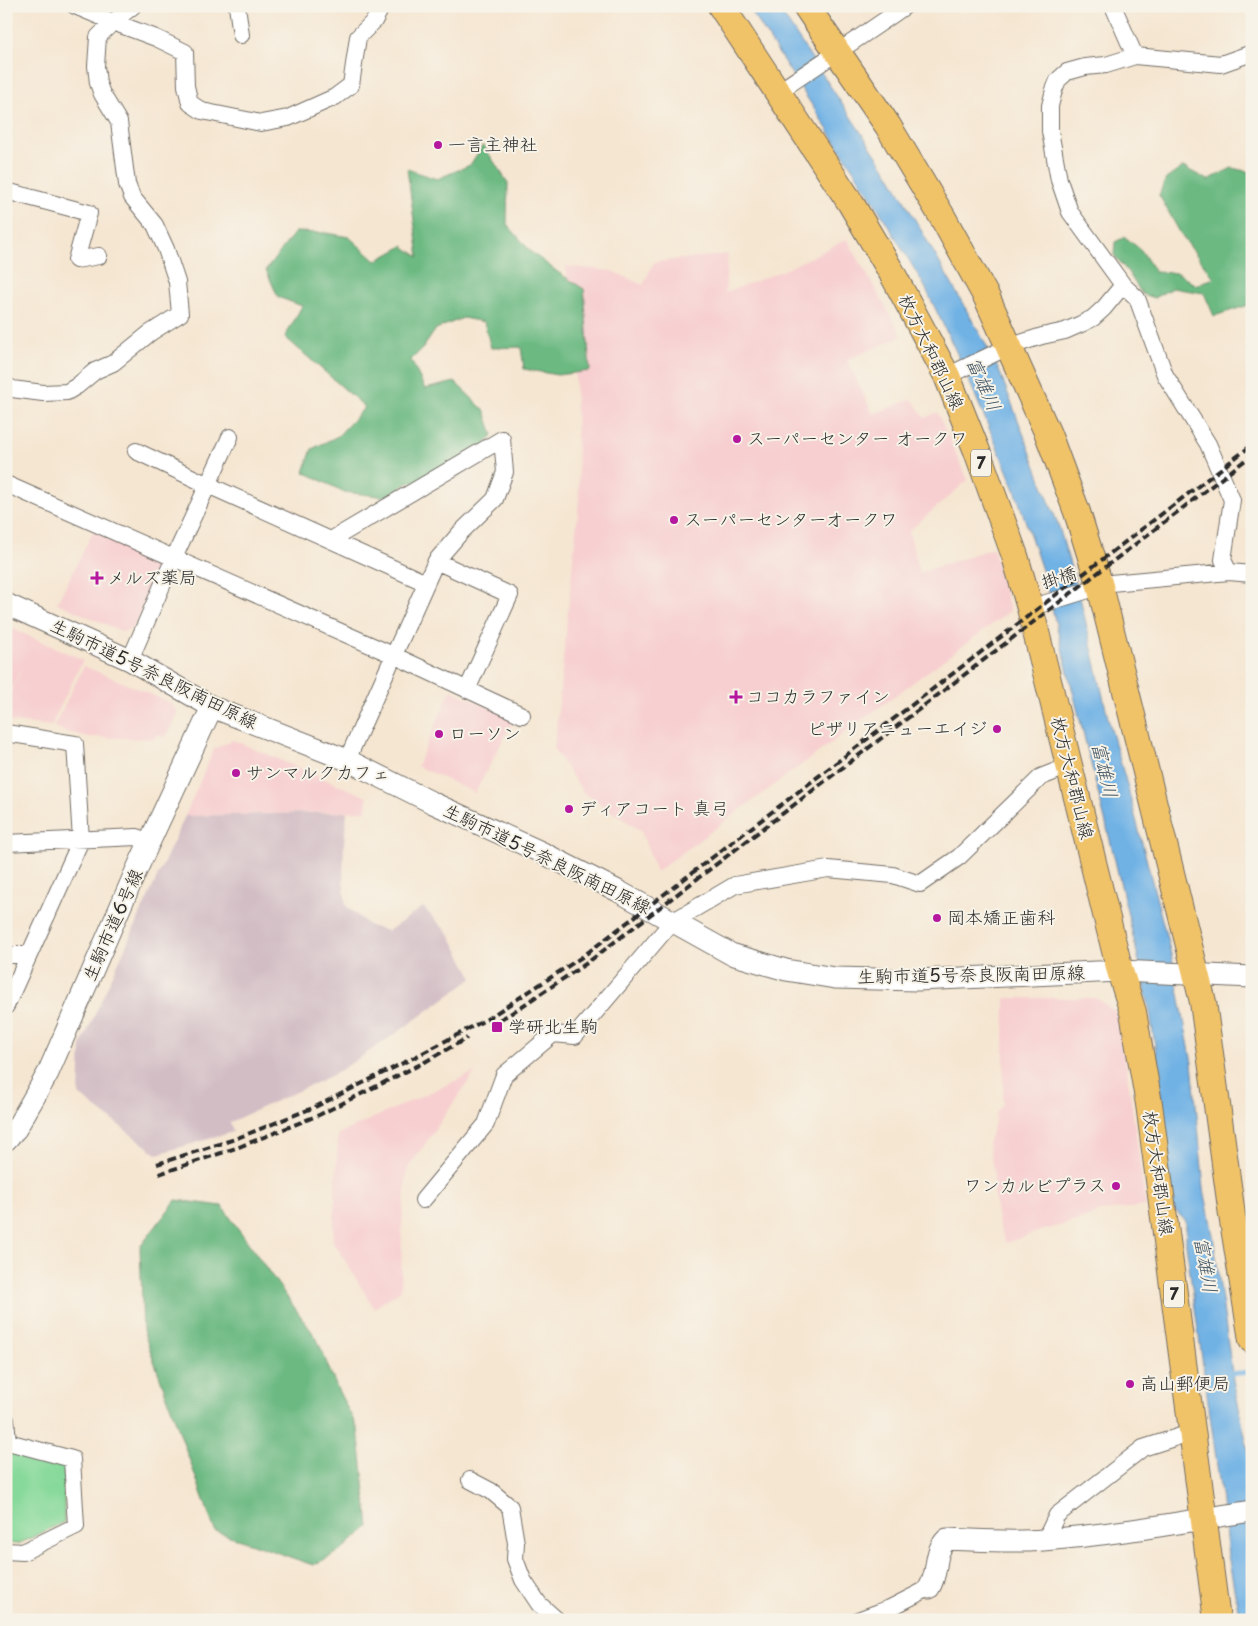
<svg xmlns="http://www.w3.org/2000/svg" width="1258" height="1626" viewBox="0 0 1258 1626" font-family="'Playpen Sans','Klee One',sans-serif">
<style>
.built{fill:#f7cfd0}
.industrial{fill:#d2bdc5}
.green{fill:#86d99a;stroke:#588262}
.forest{fill:#6cb982;stroke:#4c7256}
.water{fill:#71b2e5;stroke:#4e6e88}
.lines{fill:none;stroke-linecap:round;stroke-linejoin:round}
.stream{stroke:#71b2e5;stroke-width:5}
.minor-casing{stroke:#726c65;stroke-width:18}
.tertiary-casing{stroke:#726c65;stroke-width:23}
.primary-casing{stroke:#726c65;stroke-width:28}
.minor{stroke:#fff;stroke-width:16}
.tertiary{stroke:#fff;stroke-width:21}
.primary{stroke:#f1c369;stroke-width:26}
.rail{stroke:#2b2b2b;stroke-width:4;stroke-dasharray:8 4;stroke-linecap:butt}
.poi-dot{fill:#b5179e;stroke:#f7f3e8;stroke-width:2}
.labels{text-anchor:middle;stroke-width:4;stroke-linejoin:round;paint-order:stroke}
.shield{fill:#f7f3e8;stroke:#686764;stroke-width:1}
.shield-label{font-size:16px;font-weight:bold;fill:#2b2b2b}
.poi-label{font-size:18px;fill:#2b2b2b;stroke:#f7f3e8;text-anchor:start}
.street-label{font-size:18px;fill:#2b2b2b;stroke:#f7f3e8}
.water-label{font-size:19px;font-style:italic;fill:#405463;stroke:#f7f3e8}
</style>
<rect width="100%" height="100%" fill="#f7f3e8"/>
<filter id="ink" filterUnits="userSpaceOnUse"><feTurbulence type="fractalNoise" baseFrequency=".02" numOctaves="2"/><feDisplacementMap in="SourceGraphic" scale="10" xChannelSelector="R" yChannelSelector="G"/><feConvolveMatrix kernelMatrix="1 2 1 2 8 2 1 2 1" color-interpolation-filters="sRGB"/></filter>
<filter id="wash" filterUnits="userSpaceOnUse"><feTurbulence type="fractalNoise" baseFrequency=".0096" numOctaves="4" result="noise"/><feDisplacementMap in="SourceGraphic" scale="20" xChannelSelector="R" yChannelSelector="G"/><feGaussianBlur stdDeviation="1.12" result="paint"/><feColorMatrix in="noise" values="0 0 0 0 0 0 0 0 0 0 0 0 0 0 0 0 0 1.4 0 .05"/><feComposite in="paint" operator="in"/></filter>
<g filter="url(#wash)">
<rect width="100%" height="100%" fill="#f5e6d1"/>
<path class="built" d="M847 239 902 336 847 360 873 414 912 399 925 418 937 412 968 480 909 531 919 573 993 548 1010 611 656 872 641 831 584 793 554 750 579 501 575 377 566 266 612 271 643 285 654 262 728 254 725 293 787 269Z
M94 530 158 558 161 570 133 628 123 632 57 603Z
M6 626 83 660 51 726 6 721V702L24 664 6 698Z
M84 666 171 703 178 713 165 738 157 734 154 739 90 737 65 732 54 726Z
M451 690 514 719 475 793 417 766Z
M233 740 367 797 366 811 185 816 214 749Z
M1005 998H1097L1119 1015 1146 1206 1104 1211 1077 1221 1040 1231 1006 1243 999 1226 993 1191 994 1173 988 1144 995 1122 996 1113 1003 1104Z
M475 1072 407 1170 402 1225 401 1290 374 1308 333 1241 338 1134Z"/>
<path class="industrial" d="M347 812 344 844 343 882 346 906 370 926 388 931 423 907 449 934 473 978 398 1032 335 1074 230 1122 233 1132 157 1154 79 1095 81 1045 185 816Z"/>
<path class="green" d="M6 1452 58 1460 64 1466V1522L18 1544 6 1543Z"/>
<path class="forest" d="M483 145 508 183 507 224 531 252 559 273 584 289 590 371 557 375 524 369 521 347 491 348 484 322 463 318 436 329 423 348 411 360 425 389 455 382 485 411 493 435 459 476 408 483 387 497 344 492 304 472 312 449 338 436 365 407 285 337 302 306 278 297 266 270 295 232 326 233 349 237 376 261 403 246 419 257 407 169 437 179 470 165Z
M1183 167 1208 180 1232 168 1250 172 1252 171V304L1214 316 1204 293 1172 288 1154 298 1142 294 1128 272 1114 255 1115 242 1125 237 1141 250 1155 272 1178 273 1196 285 1214 278 1182 236 1159 195 1166 179Z
M176 1200 222 1206 317 1339 337 1388 358 1429 369 1527 337 1553 313 1565 215 1531 143 1330 140 1247Z"/>
<path class="water" d="M748 6H777L892 179 984 341 1000 373 1059 527 1081 602 1109 722 1127 785 1173 962 1192 1063 1204 1189 1213 1235 1233 1380 1252 1468V1620H1240L1228 1556 1221 1494 1186 1244V1221L1171 1207 1158 1066 1150 1012 1138 957 1113 852 1044 576 1014 487 962 364 924 285 873 200Z"/>
<g class="lines">
<path class="stream" d="M1227 1374 1252 1372"/>
</g>
</g>
<g filter="url(#ink)">
<g class="lines">
<defs>
<path id="minor" d="M75 6 113 22 133 6
M237 6 241 35
M1113 6 1135 56 1221 64 1252 53
M1135 56 1106 65 1085 67 1067 72 1058 80 1054 90 1050 106V131L1059 180 1070 212 1123 285 1137 298 1165 375 1208 444 1232 500 1223 560 1229 572
M778 92C820 63 863 36 905 6
M6 191 89 213 76 260 99 256
M947 376 1008 347 1042 336 1065 331 1081 324 1093 318 1104 308 1123 285
M6 385 12 389 43 393 67 392 77 386 95 371 113 363 150 333 180 314 177 282 166 249 155 225 132 197 127 184 119 122 102 94 98 83 96 66 98 37 113 22 156 38 185 52 186 86 190 103 202 111 261 123 288 118 335 97 351 85 358 37 374 21 382 6
M136 451 208 485 426 583
M6 484 393 655 522 715
M331 540 502 439 505 472 495 499 461 532 436 561 347 760
M436 561 510 595 467 690
M1030 608 1111 583 1229 572 1252 574
M130 660 174 558 230 437
M6 733 75 744 81 840 6 1006
M6 843 137 837 149 844
M6 955H29
M423 1200 486 1124 504 1075 553 1034 575 1036 672 922 735 885 828 869 893 875 920 884 959 857 1041 777 1069 766
M6 1420 8 1442 72 1459 76 1526 23 1552 6 1551
M470 1480 491 1491 510 1507 516 1543 515 1559 523 1580 539 1604 557 1620
M1045 1540 1057 1515 1143 1448 1193 1432
M858 1620 890 1608 929 1588"/>
<path id="tertiary" d="M6 604 130 660 212 707 347 760 433 803 543 853 618 891 731 954 786 970 835 978 917 980 1120 971 1252 977
M6 1140 16 1129 48 1073 136 871 212 707
M929 1588C940 1571 932 1554 947 1539 979 1540 1011 1543 1043 1540 1113 1535 1182 1522 1252 1511"/>
<path id="primary" d="M721 6 850 202 892 273 947 376 977 451 1015 556 1030 608 1120 971 1133 1012 1149 1104 1217 1620
M806 6 888 126 943 218 987 298 1048 434 1077 512 1100 586 1203 1002 1232 1215 1252 1340"/>
</defs>
<use href="#minor" class="minor-casing"/>
<use href="#tertiary" class="tertiary-casing"/>
<use href="#primary" class="primary-casing"/>
<use href="#minor" class="minor"/>
<use href="#tertiary" class="tertiary"/>
<use href="#primary" class="primary"/>
<path class="rail" d="M489 1025 510 1014 587 963 1252 455
M157 1164 235 1139 315 1107 419 1055 487 1019 582 957 1252 445
M159 1174 239 1147 319 1115 423 1063 467 1038"/>
</g>
</g>
<g class="poi-dot">
<circle cx="438" cy="145" r="5"/>
<circle cx="737" cy="439" r="5"/>
<circle cx="674" cy="520" r="5"/>
<path d="M94.5 570.5h5v5h5v5h-5v5h-5v-5h-5v-5h5z"/>
<path d="M733.5 689.5h5v5h5v5h-5v5h-5v-5h-5v-5h5z"/>
<circle cx="997" cy="729" r="5"/>
<circle cx="439" cy="734" r="5"/>
<circle cx="236" cy="773" r="5"/>
<circle cx="569" cy="809" r="5"/>
<circle cx="937" cy="918" r="5"/>
<rect x="491" y="1021" width="12" height="12" rx="2.5"/>
<circle cx="1116" cy="1186" r="5"/>
<circle cx="1130" cy="1384" r="5"/>
</g>
<g class="labels">
<g class="shield">
<rect x="971" y="449.5" width="20" height="27" rx="4"/>
<rect x="1164" y="1280.5" width="20" height="27" rx="4"/>
</g>
<g class="shield-label">
<text x="981" y="469">7</text>
<text x="1174" y="1300">7</text>
</g>
<g class="poi-label">
<text x="448" y="151">一言主神社</text>
<text x="747" y="445">スーパーセンター オークワ</text>
<text x="684" y="526">スーパーセンターオークワ</text>
<text x="107" y="584">メルズ薬局</text>
<text x="746" y="703">ココカラファイン</text>
<text x="987" y="735" text-anchor="end">ピザリアニューエイジ</text>
<text x="449" y="740">ローソン</text>
<text x="246" y="779">サンマルクカフェ</text>
<text x="579" y="815">ディアコート 真弓</text>
<text x="947" y="924">岡本矯正歯科</text>
<text x="508" y="1033">学研北生駒</text>
<text x="1106" y="1192" text-anchor="end">ワンカルビプラス</text>
<text x="1140" y="1390">高山郵便局</text>
</g>
<g class="street-label">
<text transform="translate(931 352) rotate(64)" y="6">枚方大和郡山線</text>
<text transform="translate(1059 578) rotate(-17)" y="6">掛橋</text>
<text transform="translate(154 674) rotate(26)" y="6">生駒市道5号奈良阪南田原線</text>
<text transform="translate(1072 778) rotate(76)" y="6">枚方大和郡山線</text>
<text transform="translate(547 859) rotate(26)" y="6">生駒市道5号奈良阪南田原線</text>
<text transform="translate(113 925) rotate(-66)" y="6">生駒市道6号線</text>
<text transform="translate(971 975) rotate(-1)" y="6">生駒市道5号奈良阪南田原線</text>
<text transform="translate(1158 1173) rotate(82)" y="6">枚方大和郡山線</text>
</g>
<g class="water-label">
<text transform="translate(984 384) rotate(66)" y="7">富雄川</text>
<text transform="translate(1105 770) rotate(77)" y="7">富雄川</text>
<text transform="translate(1206 1265) rotate(80)" y="7">富雄川</text>
</g>
</g>
<rect width="1258" height="1626" fill="none" stroke="#f7f3e8" stroke-width="25"/>
</svg>
